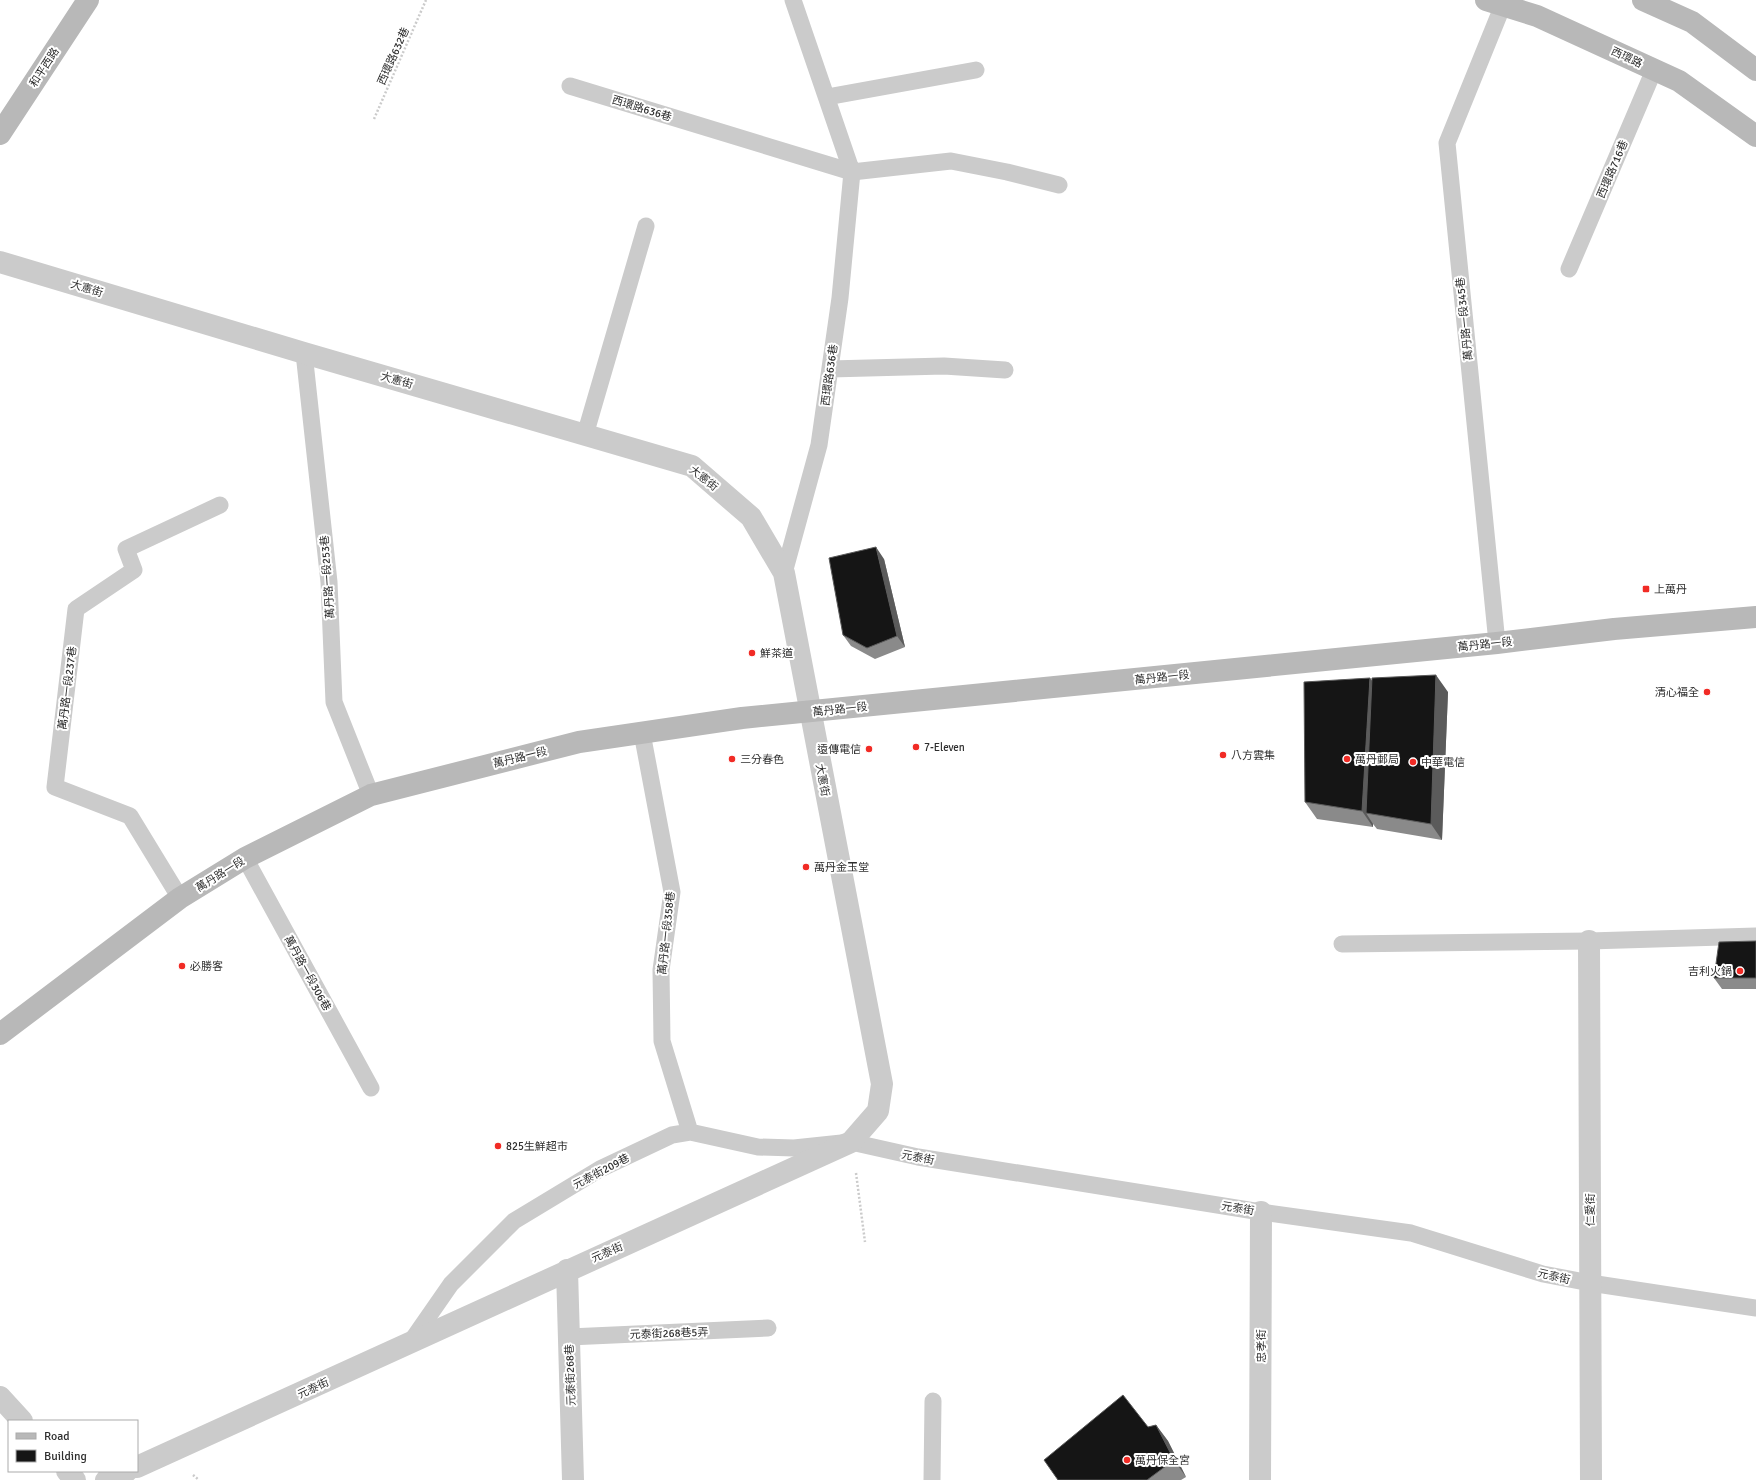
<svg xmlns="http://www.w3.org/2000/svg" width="1756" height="1480" viewBox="0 0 1756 1480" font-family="Signika,'Noto Sans TC',sans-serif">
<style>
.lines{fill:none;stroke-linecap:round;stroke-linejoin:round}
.path{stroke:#cbcbcb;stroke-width:2.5;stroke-dasharray:2 2;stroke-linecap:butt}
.lane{stroke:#cbcbcb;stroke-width:17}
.street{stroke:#cbcbcb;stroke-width:22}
.secondary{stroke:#b8b8b8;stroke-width:22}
.wall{fill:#8a8a8a}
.shaded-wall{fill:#5b5b5b}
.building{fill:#151515;stroke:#5b5b5b}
.poi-dot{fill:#f12b25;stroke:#fff;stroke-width:1.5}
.labels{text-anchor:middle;stroke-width:4;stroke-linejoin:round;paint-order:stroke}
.street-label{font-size:11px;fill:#2e2e2e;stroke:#fff}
.poi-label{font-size:11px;fill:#2e2e2e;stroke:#fff;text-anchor:start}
</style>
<rect width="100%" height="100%" fill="#fff"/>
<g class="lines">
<path class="path" d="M374 119 426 0
M856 1173 865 1242
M193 1475 199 1480"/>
<path class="lane" d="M570 86 852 172 951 161 1007 172 1059 185
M827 97 976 70
M1569 269 1654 70
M304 353 329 582 334 702 371 795
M830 369 944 366 1005 370
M585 435 646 226
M784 573 819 445 840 298 852 172 793 0
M1497 643 1447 143 1503 5
M642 733 672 892 661 970 662 1041 690 1132
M245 858 371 1088
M180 898 130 816 55 787 76 609 134 570 126 549 220 505
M1342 944 1589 941 1756 936
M569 1337 768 1328
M410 1343 451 1284 514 1221 600 1169 672 1135 690 1132 758 1147 794 1148 851 1142 918 1157 1261 1212 1411 1233 1543 1274 1590 1283 1756 1308
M932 1480 933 1401"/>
<path class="street" d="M0 262 304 353 692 466 751 517 784 573 882 1084 878 1111 851 1142 137 1467
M1589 941 1591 1480
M567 1270 573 1480
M0 1397 22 1421
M67 1471 75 1480
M106 1480 127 1471
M1260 1480 1261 1212"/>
<path class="secondary" d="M1486 0 1537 16 1679 81 1756 136
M1643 0 1692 22 1756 70
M0 134 88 0
M0 1034 180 898 245 858 371 795 579 742 742 718 1497 643 1614 629 1756 617"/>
</g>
<path class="wall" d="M884 559 905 647 875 659 851 646 843 635Z
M1372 681 1448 692 1442 840 1377 829 1373 824V827L1317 819 1305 802Z
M1756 941V989H1722L1714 978Z
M1156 1425 1168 1441 1186 1477 1181 1480H1058L1148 1427Z"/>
<path class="shaded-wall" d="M876 547 884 559 905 647 897 636Z
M1436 675 1448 692 1442 840 1431 824Z
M1370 678 1382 694 1366 813 1373 824V827L1362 811Z
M1156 1425 1168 1441 1186 1477 1174 1460Z"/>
<path class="building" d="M876 547 897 636 867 648 843 635 829 558Z
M1436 675 1431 824 1366 813 1372 678Z
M1370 678 1362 811 1305 802 1304 682Z
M1756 941V978H1714L1719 942Z
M1123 1395 1148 1427 1156 1425 1174 1460 1147 1480H1058L1044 1460Z"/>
<g class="poi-dot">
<rect x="1642" y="585" width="8" height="8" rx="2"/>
<circle cx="752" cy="653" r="4"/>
<circle cx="1707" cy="692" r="4"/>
<circle cx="916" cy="747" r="4"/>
<circle cx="869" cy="749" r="4"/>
<circle cx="1223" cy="755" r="4"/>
<circle cx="732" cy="759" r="4"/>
<circle cx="1347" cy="759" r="4"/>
<circle cx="1413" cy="762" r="4"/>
<circle cx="806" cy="867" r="4"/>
<circle cx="182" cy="966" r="4"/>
<circle cx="1740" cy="971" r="4"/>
<circle cx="498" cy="1146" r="4"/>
<circle cx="1127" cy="1460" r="4"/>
</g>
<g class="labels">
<g class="street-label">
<text transform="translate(393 56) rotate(-66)" y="4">西環路632巷</text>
<text transform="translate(1627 57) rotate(25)" y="4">西環路</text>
<text transform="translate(44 67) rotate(-57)" y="4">和平西路</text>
<text transform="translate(642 108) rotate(17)" y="4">西環路636巷</text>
<text transform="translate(1612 169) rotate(-67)" y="4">西環路716巷</text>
<text transform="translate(87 288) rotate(17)" y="4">大憲街</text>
<text transform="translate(1464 319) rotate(-96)" y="4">萬丹路一段345巷</text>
<text transform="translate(829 375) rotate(-82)" y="4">西環路636巷</text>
<text transform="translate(397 380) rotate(16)" y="4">大憲街</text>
<text transform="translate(704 478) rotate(38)" y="4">大憲街</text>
<text transform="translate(327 577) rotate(-94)" y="4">萬丹路一段253巷</text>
<text transform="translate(1485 644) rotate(-6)" y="4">萬丹路一段</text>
<text transform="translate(1162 677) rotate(-6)" y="4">萬丹路一段</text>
<text transform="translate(67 688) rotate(-83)" y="4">萬丹路一段237巷</text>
<text transform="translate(840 709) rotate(-6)" y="4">萬丹路一段</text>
<text transform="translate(520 757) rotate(-14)" y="4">萬丹路一段</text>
<text transform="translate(823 780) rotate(79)" y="4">大憲街</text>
<text transform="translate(220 874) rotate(-32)" y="4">萬丹路一段</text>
<text transform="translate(666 933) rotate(-84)" y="4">萬丹路一段358巷</text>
<text transform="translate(308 973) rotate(61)" y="4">萬丹路一段306巷</text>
<text transform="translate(918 1157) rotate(11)" y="4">元泰街</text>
<text transform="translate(601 1171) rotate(-28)" y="4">元泰街209巷</text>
<text transform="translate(1238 1208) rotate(9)" y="4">元泰街</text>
<text transform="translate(1590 1210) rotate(-90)" y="4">仁愛街</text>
<text transform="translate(607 1252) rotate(-24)" y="4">元泰街</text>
<text transform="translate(1554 1276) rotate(13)" y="4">元泰街</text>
<text transform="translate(669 1333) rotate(-2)" y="4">元泰街268巷5弄</text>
<text transform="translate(1261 1346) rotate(-90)" y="4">忠孝街</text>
<text transform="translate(570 1375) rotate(-92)" y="4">元泰街268巷</text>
<text transform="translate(313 1388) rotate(-25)" y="4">元泰街</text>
</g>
<g class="poi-label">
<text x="1654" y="593">上萬丹</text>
<text x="760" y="657">鮮茶道</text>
<text x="1699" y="696" text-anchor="end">清心福全</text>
<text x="924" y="751">7-Eleven</text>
<text x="861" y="753" text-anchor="end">遠傳電信</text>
<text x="1231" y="759">八方雲集</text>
<text x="740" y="763">三分春色</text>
<text x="1355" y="763">萬丹郵局</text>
<text x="1421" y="766">中華電信</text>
<text x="814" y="871">萬丹金玉堂</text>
<text x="190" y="970">必勝客</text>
<text x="1732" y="975" text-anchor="end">吉利火鍋</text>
<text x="506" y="1150">825生鮮超市</text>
<text x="1135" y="1464">萬丹保全宮</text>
</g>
</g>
<rect x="8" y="1420" width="130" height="52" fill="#ffffff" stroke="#ababab"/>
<rect x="16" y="1433" width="20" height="6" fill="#b8b8b8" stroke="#ababab"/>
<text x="44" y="1440" font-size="12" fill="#2e2e2e">Road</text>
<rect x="16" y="1450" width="20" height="12" fill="#151515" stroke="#ababab"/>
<text x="44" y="1460" font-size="12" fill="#2e2e2e">Building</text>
</svg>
